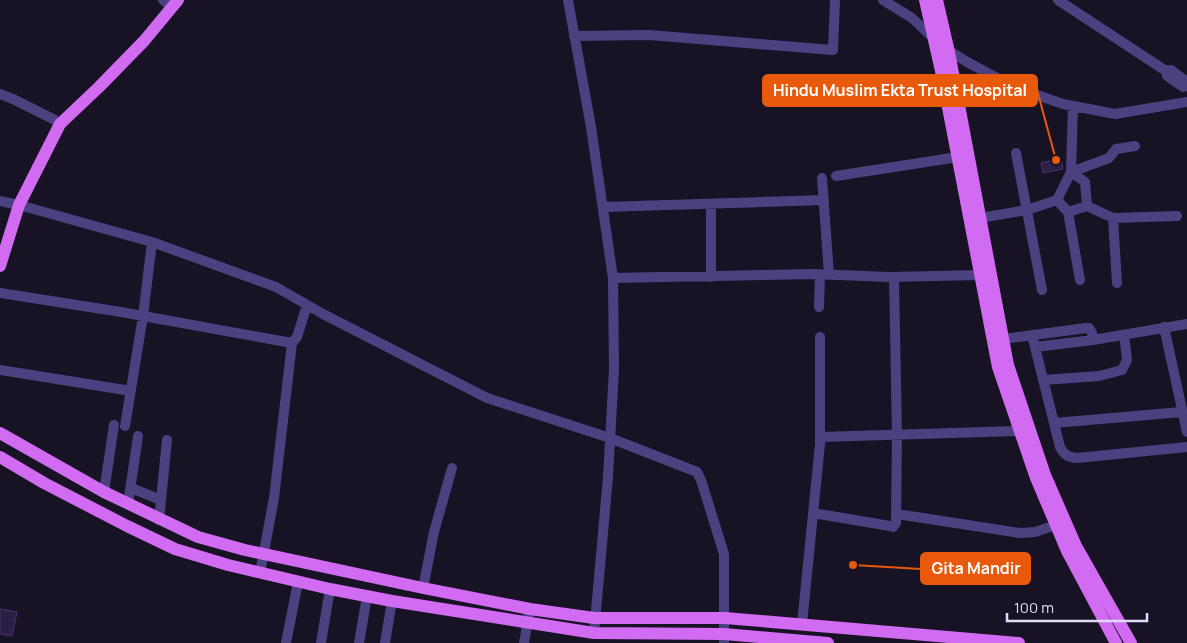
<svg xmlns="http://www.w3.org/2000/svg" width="1187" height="643" viewBox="0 0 1187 643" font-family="Manrope,sans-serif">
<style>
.building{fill:#2c1f44;stroke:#47346e}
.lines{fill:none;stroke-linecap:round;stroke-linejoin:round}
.minor{stroke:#4c4180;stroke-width:10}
.major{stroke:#d16bf1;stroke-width:12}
.leader{fill:none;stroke:#e8590c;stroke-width:2}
.callout-dot{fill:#e8590c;stroke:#181225;stroke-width:2}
.callout{fill:#e8590c;stroke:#e8590c;stroke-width:2}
.callout-label{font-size:16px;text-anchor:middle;font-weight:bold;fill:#fff}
</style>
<rect width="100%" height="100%" fill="#181225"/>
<path class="building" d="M1061 158 1063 169 1043 173 1041 163Z
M0 609 17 612 12 636 0 634Z"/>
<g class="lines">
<path class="minor" d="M163 0 167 3
M568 0 591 127 613 278 614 369 608 477 594 633
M883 0 912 18 934 39
M1058 0 1166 71 1167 76 1183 87 1187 86
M574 36 649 35 833 50 835 0
M945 48 967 62 1014 87 1063 104 1115 114 1187 102
M1166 71 1171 70 1187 82
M0 94 13 99 55 120
M1016 153 1042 290
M1071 172 1085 182 1087 206 1113 218 1177 216
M1071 172 1109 158 1116 149 1135 146
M836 176 958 157
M822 178 829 275
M1057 200 1068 212 1080 280
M0 201 19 205 152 242 276 287 323 314 487 398 610 438 697 472 701 480 724 554V643
M603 207 824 200
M1068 212 1087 206
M980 218 1027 210 1057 200 1071 172 1073 106
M1113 218 1117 283
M711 277V204
M613 278 813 274 889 277 981 275
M0 293 121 312 292 343
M819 307 820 274
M1164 327 1187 432
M1032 335 1060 447C1064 455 1068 457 1077 458L1187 447
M996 340 1086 328H1089L1092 333 1093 340
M1035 347 1093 340 1187 324
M0 370 131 391
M1043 380 1099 376 1122 370 1127 360 1124 335
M1054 423 1182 412
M125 426 143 316 152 242
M820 437 1020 431
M131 488 161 500
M104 492 114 425
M128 504 138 436
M813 513 890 526 893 527 896 523 897 435 894 277
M897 514 1020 533 1035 532 1056 525
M159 520 167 440
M260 573 274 498 292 343 297 337 307 305
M423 588 434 532 452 468
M802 624 820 444V337
M286 643 298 582
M321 643 330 589
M359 643 367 596
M385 643 392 601
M524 643 530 609"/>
<path class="major" d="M925 0 941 71 998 367 1036 478 1067 551 1116 643
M937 0 949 52 1008 365 1045 475 1076 546 1131 643
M0 266 19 205 60 124 99 87 144 41 178 0
M0 433 104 492 198 537 245 550 423 588 530 609 594 618H725L1019 643
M0 457 44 483 127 526 175 549 228 565 330 589 392 601 594 633 724 634 828 643"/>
</g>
<path class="leader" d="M1056 160L1037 90M853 565L921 569"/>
<g class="callout-dot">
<circle cx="1056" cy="160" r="5"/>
<circle cx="853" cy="565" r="5"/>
</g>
<g class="callout">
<rect x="763" y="75" width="274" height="31" rx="5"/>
<rect x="921" y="553" width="109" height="31" rx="5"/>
</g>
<g class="callout-label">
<text x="900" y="96">Hindu Muslim Ekta Trust Hospital</text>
<text x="976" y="574">Gita Mandir</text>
</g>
<path d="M1007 613v8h140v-8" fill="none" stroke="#e2dafb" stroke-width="2.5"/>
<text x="1014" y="613" font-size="15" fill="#e2dafb" stroke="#181225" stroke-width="4" paint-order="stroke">100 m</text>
</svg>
